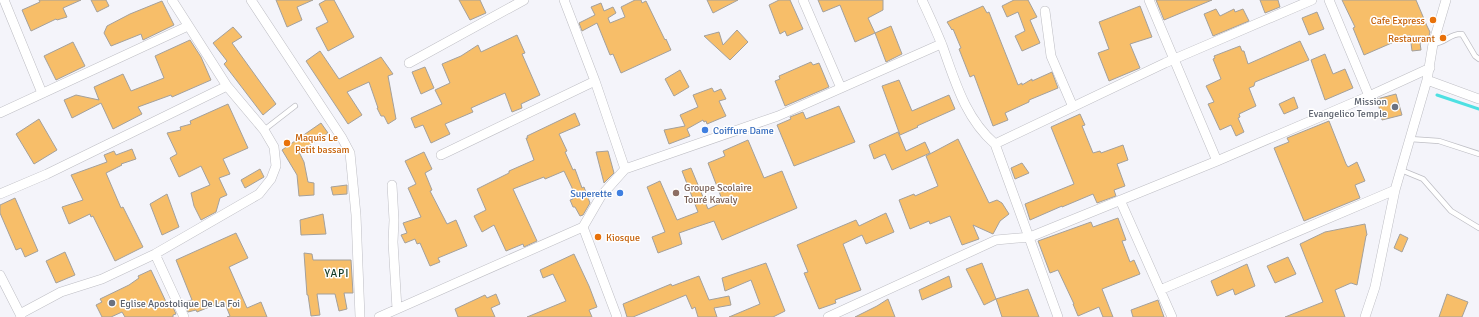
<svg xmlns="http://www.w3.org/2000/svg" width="1479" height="317" viewBox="0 0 1479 317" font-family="Signika,sans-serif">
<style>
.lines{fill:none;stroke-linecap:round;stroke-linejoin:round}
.stream{stroke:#4ee0e2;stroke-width:3}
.building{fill:#f7be69;stroke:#a4a09b}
.lane-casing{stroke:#bebec4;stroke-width:6}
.street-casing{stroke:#bebec4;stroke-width:10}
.lane{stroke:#fff;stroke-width:4.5}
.street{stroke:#fff;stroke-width:9}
.food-dot{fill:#e8710a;stroke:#fff;stroke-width:1.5}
.worship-dot{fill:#6b7280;stroke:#fff;stroke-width:1.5}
.shop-dot{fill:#3f7fe0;stroke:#fff;stroke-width:1.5}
.education-dot{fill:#8d6e63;stroke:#fff;stroke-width:1.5}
.labels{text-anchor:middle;stroke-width:3;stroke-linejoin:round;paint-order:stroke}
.food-label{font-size:10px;fill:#c56008;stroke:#fff;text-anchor:end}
.worship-label{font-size:10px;fill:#5b616d;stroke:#fff;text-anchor:end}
.shop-label{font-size:10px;fill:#366cbe;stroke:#fff;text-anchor:start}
.education-label{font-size:10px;fill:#785e54;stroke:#fff;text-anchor:start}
.neighbourhood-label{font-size:11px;letter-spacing:1px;fill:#133b25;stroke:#fff}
</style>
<rect width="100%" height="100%" fill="#f4f4fa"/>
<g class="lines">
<path class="stream" d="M1437 95 1479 109"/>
</g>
<path class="building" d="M39 0H81L63 8 67 17 57 20 56 19 31 31 22 10 40 2Z
M91 0H106L109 6 97 12Z
M276 0H313L297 7 302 20 287 27Z
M326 0H334L354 37 328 51 316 28 328 22 319 4Z
M459 0H480L486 13 470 20Z
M635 0H641L642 3 646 1 665 40 666 39 671 50 621 73 613 54 610 55 597 23 582 31 579 23 595 15 591 7 601 3 604 11 613 7 616 13 608 18 610 23 625 17 621 7Z
M707 0H738L713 13Z
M779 0H790L803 29 787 36 785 31 780 34 769 5Z
M818 0H883V10L868 18 875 33 855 42 840 5 823 12Z
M1014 0H1028L1037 17 1030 20 1040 43 1022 51 1015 36 1025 31 1018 12 1007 17 1002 6Z
M1156 0H1212L1164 20Z
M1260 0H1278L1280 7 1265 13Z
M1342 0H1416L1427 26 1430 32 1428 40 1420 43 1421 50 1412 51 1410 35 1364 55 1353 28 1355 27Z
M162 1 174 25 143 40 141 34 111 46 104 33 107 26 130 14Z
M983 6 987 13 989 12 1018 85 1022 83V85L1032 79V81L1052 72 1058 88 1029 100V102L1005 113 1008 120 993 126 974 75 970 77 959 49 961 48 953 29 952 30 947 22Z
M1140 6 1152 37 1130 44 1140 68 1109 81 1098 53 1109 49 1099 22Z
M1216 9 1220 16 1234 9 1235 12 1243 9 1249 21 1213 36 1204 14Z
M1317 12 1324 29 1309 35 1302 18Z
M891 26 902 54 886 62 875 33Z
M233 27 242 37 232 43 276 104 263 115 224 64 227 61 213 43Z
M737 30 748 42 730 60 704 36 719 32 723 45Z
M517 35 525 53 522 54 540 95 521 104 522 108 512 112 505 93 471 108 473 112 445 124 450 134 431 143 423 125 415 128 411 118 442 104 435 90 450 83 442 64 461 56 478 45 481 52Z
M190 40 201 57 211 80 172 97 171 95 138 107 142 114 113 129 101 103 72 118 64 100 76 95 99 100 94 87 123 74 131 91 164 78 155 56Z
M1300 41 1309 60 1255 82 1254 86 1249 88 1256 106 1239 114 1240 117 1238 118 1244 132 1236 136 1231 125 1220 130 1208 104 1214 102 1206 86 1221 79 1213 59 1215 58 1214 56 1240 46 1242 51H1244L1248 64Z
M73 42 85 66 56 80 44 56Z
M320 51 339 79 381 57 393 74 388 76 396 119 388 124 384 116H381L377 108H378L369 82 347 92 362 115 348 124 306 61Z
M1325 54 1333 74 1345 69 1353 88 1325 100 1311 60Z
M811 62 813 65 819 63 829 87 785 106 775 81 780 79 779 76Z
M425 67 434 88 421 94 412 72Z
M680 70 689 87 674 96 665 79Z
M899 80 912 111 949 95 955 109 917 126 918 127 900 135 882 86Z
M712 88 714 92 721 89 726 99 719 101 726 116 707 124 706 121 704 122 703 120 687 129 690 136 669 144 664 130 685 126 680 115 698 107 693 95Z
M1396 94 1402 115 1382 120 1377 99Z
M1294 97 1298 108 1284 114 1279 104Z
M228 104 248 148 223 159 230 174 219 178 227 195 220 198 216 212 201 220 194 206 191 193 210 185 201 166 179 177 170 158 177 154 167 133 181 130 180 127 191 124 190 121Z
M839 106 855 142 794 166 777 125 791 119 790 117 803 112 806 119Z
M575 113 580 125 559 134 567 151 565 152 573 170 575 169 582 188 584 187 590 203 583 215 580 216 575 207H573L570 200 573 199 571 194 574 192 564 171 545 179 544 177 513 189 537 241 524 247 523 244 506 251 494 225 482 232 474 216 486 210 477 189 509 173V171L534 160 526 138H528L527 136Z
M1080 114 1085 125 1082 126 1093 153 1100 151 1101 153 1123 145 1128 160 1117 164 1125 186 1114 190 1116 196 1097 203 1093 194 1062 207V206L1030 220 1025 204 1074 184 1051 127Z
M39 119 57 150 34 164 16 134Z
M1329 121 1346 164 1348 167 1357 162 1365 181 1355 185 1360 198 1304 221 1274 148 1289 142 1287 138Z
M321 123 328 133 299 152 304 162 308 182 314 183V195L299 196 297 175 282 150Z
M898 132 906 151 925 142 930 153 892 170 885 154 874 159 869 145Z
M958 139 989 203 997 200 1002 203 1009 214 1000 221 993 234 973 225 979 239 962 245 950 216 930 224 929 221 910 229 899 200 914 194 915 196 938 186 926 156Z
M748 140 764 178 782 171 797 208 722 240 714 221 696 227 679 233 682 244 658 253 652 237 665 232 647 187 660 181 677 220 698 212 682 171 691 168 708 209 723 202 708 163 725 156 723 151Z
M132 149 136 159 121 164 122 165 106 173 121 208 123 207 143 247 115 261 93 216 91 217 90 214 69 224 62 207 83 200 71 175 107 162 104 155 114 151 116 155Z
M608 151 614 173 604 183 596 152Z
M424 152 432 169 425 173 432 190 430 191 447 224 456 220 467 246 438 258 440 262 430 266 420 243 417 244 415 239 405 243 401 235 407 233 403 223 421 217 408 188 416 184 405 161Z
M1022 163 1029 173 1015 179 1011 168Z
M260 169 264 177 245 188 241 180Z
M347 185V194L333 195 331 187Z
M167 194 179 227 162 235 150 204Z
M15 198 38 251 25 257 21 248 16 250 0 213V205Z
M886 213 894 232 866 244 862 235 843 244 861 290 835 300 836 303 819 309 804 273 808 272 797 245 856 220 859 226Z
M323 214 326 234 301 235 300 220Z
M1118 218 1126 240 1122 241 1130 262 1134 260 1140 274 1102 289 1113 317H1103L1099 307 1078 316 1073 304H1074L1058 270 1050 273 1038 241 1091 222 1093 227Z
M1365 224 1367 235 1366 236 1357 285 1351 283 1335 290 1345 317H1285L1323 302 1300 244 1325 232Z
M236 233 248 258 229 267 247 308 261 302 267 317H227L230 316 224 301 197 312 196 310 188 312 184 302 192 300 176 260Z
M1400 234 1408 238 1402 252 1394 248Z
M65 252 75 275 56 283 46 261Z
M304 253 312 254 313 260H351L353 293H344L347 309 339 311 335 294H317L320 315 311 316 308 295H307Z
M574 254 589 286 597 307 589 310 592 317H527L566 301 553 274 543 278 540 270Z
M1288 257 1296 274 1275 283 1267 266Z
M766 263 785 311 773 317H729L760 304 751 280 725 291 722 278Z
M982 263 996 299 984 305 966 269Z
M1247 264 1255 286 1235 295 1233 289 1217 296 1211 281Z
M151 270 168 306 172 305 176 314 173 315V317H125L122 312 111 317H102L96 305 102 302 100 299 129 285 139 278 138 276Z
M699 276 709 300 729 296 731 305 714 308 717 317H698L695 307 692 309 686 295 633 317H627L623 304 671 284 672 286Z
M949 276 952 287 922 300 919 290Z
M1028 289 1039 317H1002L996 299Z
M496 294 500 304 491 308 495 317H458L455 309 485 295 487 298Z
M1447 294 1468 302 1462 317H1439Z
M888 299 895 317H855L877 306Z
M1158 300 1164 317H1133L1131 310Z"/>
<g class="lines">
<defs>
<path id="lane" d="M1433 44C1446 43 1450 33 1462 34L1475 56 1479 59
M264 130 295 106
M1410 139 1439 141 1479 154
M1401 170 1423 179 1451 211 1479 228"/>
<path id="street" d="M4 0 42 93
M251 0 342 138 350 153 356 215 360 317
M803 0 841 88
M922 0C929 15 936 30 942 45 955 81 965 118 995 144L1058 317
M1149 0 1217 161
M1329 0 1369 96
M1045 11 1051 56 1073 107
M409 63 524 0
M1427 80 1479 99
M0 113 188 26
M995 144 1165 63 1312 0
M441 155 595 81
M625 169 778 116 941 44
M392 185 394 220 393 242 397 309
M0 194 47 174 227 86
M1120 200 1172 317
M583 227 617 317
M155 254 184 317
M0 275 20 314
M1160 290 1395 190
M21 317 20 314 61 292 102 279 155 254 259 194 271 179 276 166 274 147 264 130 227 86 172 0
M379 317 583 227 601 196 625 169 595 81 564 0
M828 317 996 240 1030 237 1217 161 1369 96 1430 68
M1365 317 1375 287 1395 190 1427 80 1433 44 1446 0"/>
</defs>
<use href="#lane" class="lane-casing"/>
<use href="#street" class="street-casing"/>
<use href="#lane" class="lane"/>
<use href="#street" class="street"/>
</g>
<g class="food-dot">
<circle cx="1433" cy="20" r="4"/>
<circle cx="1443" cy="38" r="4"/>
<circle cx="287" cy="143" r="4"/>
<circle cx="598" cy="237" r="4"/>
</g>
<g class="worship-dot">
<circle cx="1395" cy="107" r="4"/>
<circle cx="112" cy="303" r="4"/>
</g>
<g class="shop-dot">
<circle cx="705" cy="130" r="4"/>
<circle cx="620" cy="193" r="4"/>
</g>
<circle class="education-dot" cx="676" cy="193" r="4"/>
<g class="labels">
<g class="food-label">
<text x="1425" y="24">Cafe Express</text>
<text x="1435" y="42">Restaurant</text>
<text x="295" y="141" text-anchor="start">Maquis Le<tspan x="295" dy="12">Petit bassam</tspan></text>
<text x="606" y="241" text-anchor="start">Kiosque</text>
</g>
<g class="worship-label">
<text x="1387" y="105">Mission<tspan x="1387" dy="12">Evangelico Temple</tspan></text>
<text x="120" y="307" text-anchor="start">Eglise Apostolique De La Foi</text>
</g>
<g class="shop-label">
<text x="713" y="134">Coiffure Dame</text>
<text x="612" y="197" text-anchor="end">Superette</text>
</g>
<g class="education-label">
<text x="684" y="191">Groupe Scolaire<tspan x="684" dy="12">Touré Kavaly</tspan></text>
</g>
<g class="neighbourhood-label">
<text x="337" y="277">YAPI</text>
</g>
</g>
</svg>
